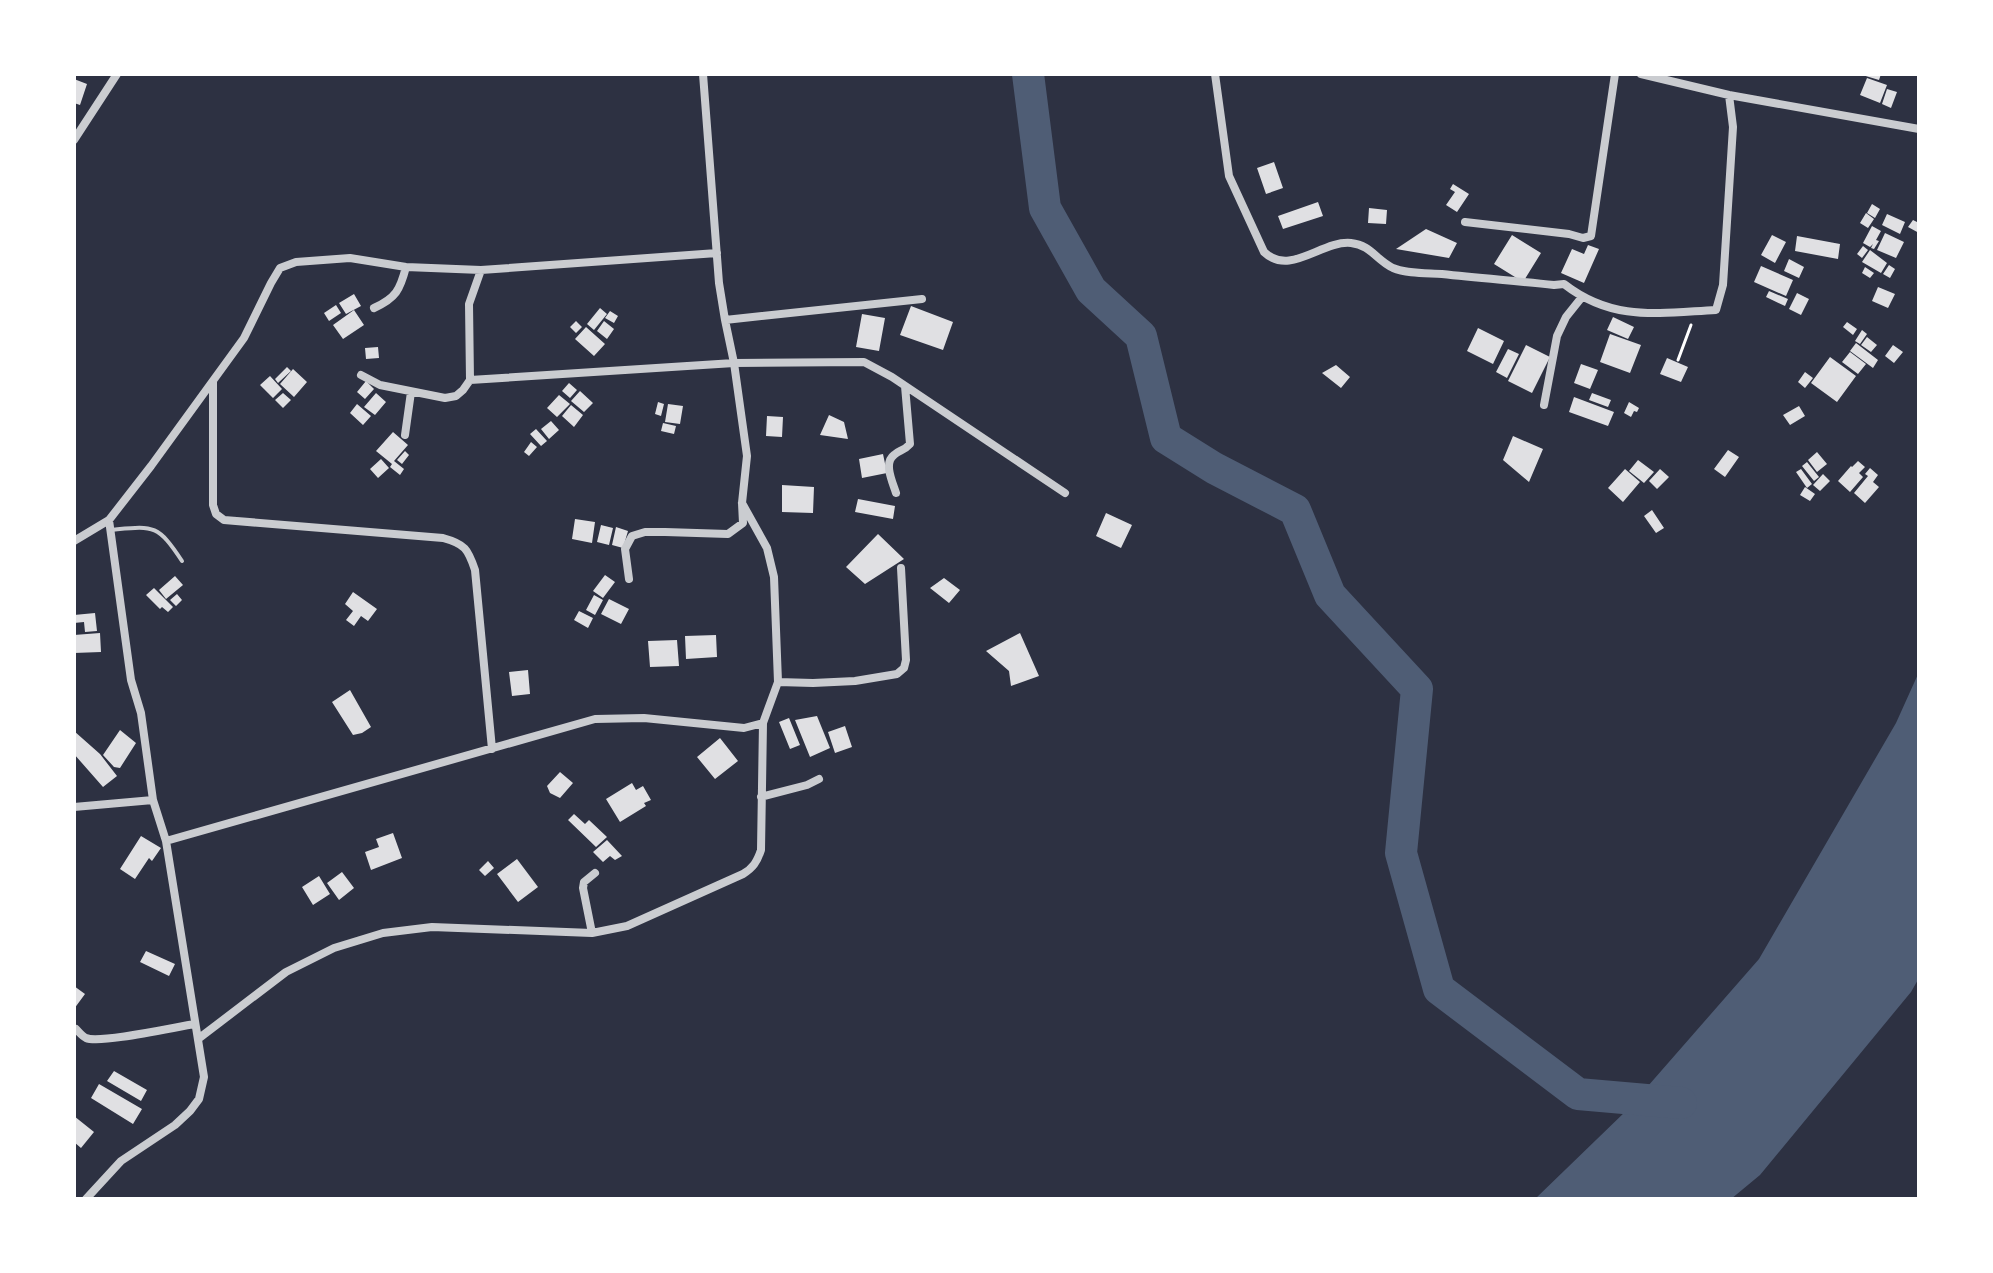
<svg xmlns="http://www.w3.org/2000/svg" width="1993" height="1273" viewBox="0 0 1993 1273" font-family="Rubik,sans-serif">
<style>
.water{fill:#4f5d75}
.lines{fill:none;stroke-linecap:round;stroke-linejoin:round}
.river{stroke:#4f5d75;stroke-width:32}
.building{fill:#e0e0e3}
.path{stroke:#fff;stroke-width:3}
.service{stroke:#caccd0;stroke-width:4}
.minor{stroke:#caccd0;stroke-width:8}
</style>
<rect width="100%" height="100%" fill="#2d3142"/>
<path class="water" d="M1919 672V978L1911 992 1760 1175 1731 1199H1535L1627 1110 1759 959 1896 723Z"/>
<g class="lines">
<path class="river" d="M1028 74 1045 208 1091 290 1141 336 1166 438 1214 468 1295 510 1330 595 1417 689 1401 853 1439 989 1578 1094 1681 1103"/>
</g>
<path class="building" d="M1859 74H1881L1879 80Z
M1867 78 1887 85 1880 103 1860 95Z
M74 79 87 84 80 105 74 103Z
M1887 89 1897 92 1891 108 1882 104Z
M1274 162 1283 188 1266 194 1257 168Z
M1453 184 1469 194 1457 212 1446 205 1455 192 1450 189Z
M1318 202 1323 216 1283 229 1278 216Z
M1872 204 1880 209 1875 218 1867 213Z
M1369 208 1387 210 1386 224 1368 223Z
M1866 213 1874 219 1868 228 1860 223Z
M1887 214 1905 222 1900 234 1882 225Z
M1913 220 1919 223V233L1908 227Z
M1872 226 1881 231 1876 240 1879 241 1874 249 1871 248 1873 244 1870 247 1863 243Z
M1426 229 1457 243 1449 258 1396 249Z
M1885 233 1904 242 1896 258 1877 250Z
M1512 235 1541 253 1523 282 1494 264Z
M1772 235 1786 242 1775 263 1761 255Z
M1797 236 1840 244 1838 259 1795 251Z
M1588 245 1599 249 1584 283 1561 273 1572 249 1584 254Z
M1863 246 1868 250 1862 258 1857 254Z
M1870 250 1887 263 1881 273 1862 262Z
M1789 259 1804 267 1799 278 1784 271Z
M1889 265 1895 269 1890 278 1883 274Z
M1761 266 1793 280 1786 296 1754 282Z
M1865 267 1874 273 1870 278 1862 273Z
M1878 287 1895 294 1888 308 1872 301Z
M1769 291 1788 299 1785 306 1766 297Z
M1797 293 1809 299 1801 315 1789 309Z
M354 294 361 306 346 314 339 303Z
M336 305 341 313 329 321 324 313Z
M911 306 953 322 943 350 900 335Z
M600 308 607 314 594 330 587 324Z
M354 310 364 325 343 339 333 325Z
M610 311 618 316 614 323 605 318Z
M862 314 885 318 879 351 856 347Z
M1613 317 1634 327 1628 339 1607 330Z
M576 321 582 327 576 333 570 327Z
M604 321 614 329 607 339 597 331Z
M1847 322 1857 329 1853 335 1843 327Z
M586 327 605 344 594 356 575 339Z
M1478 328 1504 341 1493 364 1467 351Z
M1862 330 1867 334 1860 344 1855 341Z
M1610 334 1641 345 1630 373 1600 362Z
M1867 337 1877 345 1871 352 1861 345Z
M1856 343 1878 360 1873 368 1850 351Z
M1526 345 1550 357 1532 393 1508 381Z
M1893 345 1903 352 1894 363 1885 356Z
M378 347 379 358 366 359 365 348Z
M1508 349 1519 354 1507 378 1496 372Z
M1850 352 1866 364 1858 374 1842 362Z
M1830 357 1856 376 1837 402 1811 383Z
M1667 358 1688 367 1681 382 1660 374Z
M1581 364 1598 370 1590 389 1574 383Z
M1336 365 1350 377 1341 388 1322 373Z
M287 367 291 371 278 383 275 379Z
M293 369 307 382 294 397 280 384Z
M1805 372 1813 378 1805 388 1798 382Z
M270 376 282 389 273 398 260 385Z
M366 381 374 389 365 399 357 392Z
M569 383 577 390 570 398 562 391Z
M580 391 593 403 584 412 571 401Z
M283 393 291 400 283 408 275 400Z
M376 393 386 402 375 415 364 407Z
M1592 393 1611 400 1608 407 1589 400Z
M559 395 570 404 557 417 547 408Z
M1574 397 1614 412 1608 426 1569 412Z
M658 402 664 404 661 416 655 414Z
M1629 402 1639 408 1637 412 1634 411 1631 417 1624 413Z
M357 404 371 416 363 425 350 413Z
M668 404 683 406 680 424 665 422Z
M571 405 583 415 574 427 562 416Z
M1799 406 1805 416 1790 425 1783 415Z
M829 415 844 422 848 439 820 435Z
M767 416 783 417 782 437 766 436Z
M551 421 559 430 549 439 541 429Z
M663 423 676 426 674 434 661 431Z
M536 429 547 441 541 446 530 434Z
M393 432 408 445 394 461 404 469 400 475 390 467 392 464 376 451Z
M1513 436 1543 449 1529 482 1503 460Z
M531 442 537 447 529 456 524 452Z
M1728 450 1739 457 1725 477 1714 469Z
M405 451 409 455 402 464 397 460Z
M1817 452 1827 464 1817 472 1808 460Z
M883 454 887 473 862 478 859 459Z
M381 459 389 468 378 478 370 469Z
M1638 460 1654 472 1644 483 1629 471Z
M1858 461 1865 467 1859 473 1863 477 1850 492 1838 481 1851 466 1852 467Z
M1807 462 1819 477 1814 481 1802 466Z
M1870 468 1878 475 1873 482 1879 487 1865 503 1854 493 1868 476 1865 474Z
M1625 469 1640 482 1623 502 1608 488Z
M1660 469 1669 477 1657 489 1649 481Z
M1801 469 1812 484 1807 488 1796 472Z
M1823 474 1830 481 1820 491 1813 485Z
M782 485 814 487 813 513 782 512Z
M1805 487 1815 494 1810 501 1800 495Z
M858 499 895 506 893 519 855 512Z
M1652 510 1664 528 1656 533 1644 516Z
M1106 513 1132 525 1121 548 1096 536Z
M575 519 595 522 592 543 572 539Z
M601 525 613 528 609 545 597 542Z
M616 527 628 531 623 548 612 545Z
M878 534 904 559 865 584 846 567Z
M605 575 615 582 603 598 593 591Z
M175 576 183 585 166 599 159 590Z
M944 578 960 590 949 603 930 588Z
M154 588 173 607 168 612 162 607 160 609 146 595Z
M353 592 377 609 368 621 361 616 354 626 346 620 353 611 345 604Z
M177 594 182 600 176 606 170 600Z
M594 595 603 600 595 615 586 610Z
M609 599 629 609 621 624 601 614Z
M579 611 593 618 588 628 574 620Z
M95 613 97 631 85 632 84 622 74 623V615Z
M100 633 101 652 74 653V635Z
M1020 633 1039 676 1011 686 1009 671 986 651Z
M716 635 717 657 686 659 685 636Z
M677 640 679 666 650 667 648 641Z
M528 670 530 694 512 696 509 672Z
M350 690 371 727 362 733 353 735 332 702Z
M817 716 830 748 810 757 795 720Z
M789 718 800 745 790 749 779 722Z
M845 726 852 747 835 753 828 732Z
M120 730 136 743 120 768 114 767 103 755Z
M74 731 100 754 117 776 103 787 74 754Z
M720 738 738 761 715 779 697 757Z
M560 772 573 783 560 798 550 793 547 786Z
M632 783 636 790 643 786 651 800 644 803 646 806 620 822 606 799Z
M574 814 585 824 589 820 607 837 596 847 568 820Z
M393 833 402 858 371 870 365 852 379 847 376 839Z
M141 836 161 848 152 861 149 858 135 879 120 869Z
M607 840 622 856 615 860 610 856 603 862 593 852Z
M517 859 538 887 518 902 497 874Z
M488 861 494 868 485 876 479 870Z
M342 872 354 888 339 900 327 883Z
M319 876 330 894 313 905 302 887Z
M146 951 175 964 169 976 140 962Z
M74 986 85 994 74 1009Z
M114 1071 147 1090 141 1101 107 1081Z
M99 1084 142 1109 133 1124 91 1098Z
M74 1116 94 1132 81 1148 74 1142Z"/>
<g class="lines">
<path class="path" d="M1678 360 1691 325"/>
<path class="service" d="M110 530C153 526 157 523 182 561"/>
<path class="minor" d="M1215 74 1229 176 1264 252C1290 277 1322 240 1351 243 1371 245 1376 260 1393 268 1407 274 1427 273 1442 274 1479 278 1516 281 1554 285L1564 284C1613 322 1658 313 1716 310L1723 285 1733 127 1729 95
M1641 74 1729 95 1919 129
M74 140 117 74
M1465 222 1569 234 1583 238 1591 236 1615 74
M374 308C396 298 400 290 406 267
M725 320 922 299
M361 375 380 385 445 398 456 396 463 390 470 380 469 304 481 270
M470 380 734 363 864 362 892 377 1065 493
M213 382V505L216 514 224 520 443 538C465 544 468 549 475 570L492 749
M1544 405 1557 336 1566 317 1582 297
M405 435 411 392
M896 493C893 483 883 463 894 455 899 450 904 451 910 444L905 386
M74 541 109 520 151 466 244 338 271 283 280 268 296 262 350 258 406 267 481 270 717 253
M629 579 625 549 632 536 645 532H665L728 534 743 523 742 503 747 456 734 363 725 320 719 283 703 74
M778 682 813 683 855 681 897 674 904 668 906 660 901 568
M761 797 807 785 819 779
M74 807 153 800
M166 841 595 719 644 718 744 728 763 723 778 682 774 577 767 548 742 503
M592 933 583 888 584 882 595 873
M76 1029C79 1032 82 1036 86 1038 100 1044 175 1027 195 1024
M198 1039 286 972 334 948 383 933 432 927 592 933 627 926 743 874C753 868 757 862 761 850L763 723
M86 1199 121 1161 175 1125 190 1111 199 1099 204 1077 166 841 153 800 141 713 131 680 109 520"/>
</g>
<rect width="1993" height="1273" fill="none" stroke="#ffffff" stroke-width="152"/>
</svg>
